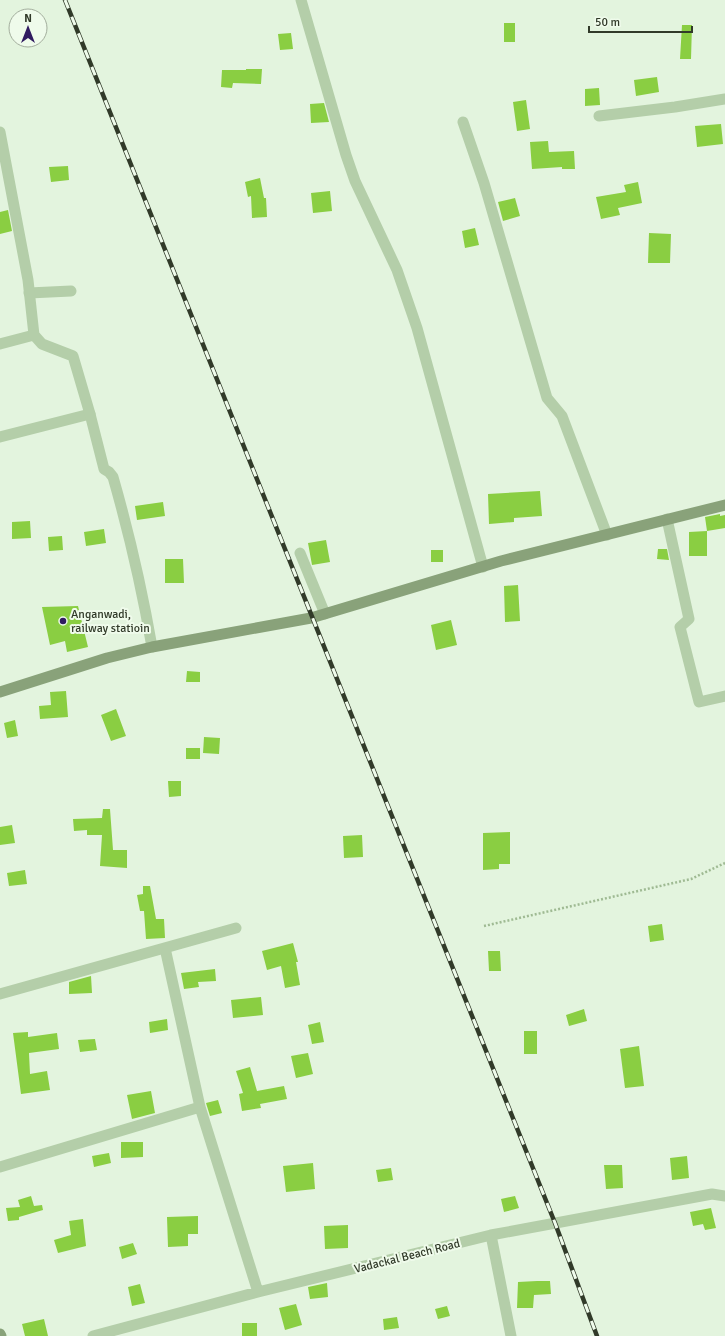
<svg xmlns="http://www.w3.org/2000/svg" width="725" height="1336" viewBox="0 0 725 1336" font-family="Signika,sans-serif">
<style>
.building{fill:#8ace42}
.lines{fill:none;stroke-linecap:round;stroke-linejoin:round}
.path{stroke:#9fba93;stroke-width:2.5;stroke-dasharray:2 2;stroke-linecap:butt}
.minor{stroke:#b4cea9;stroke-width:11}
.tertiary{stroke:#b4cea9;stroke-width:11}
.secondary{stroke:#89a27a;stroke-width:11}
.rail-casing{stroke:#313a29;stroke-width:4.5}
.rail{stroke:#effbeb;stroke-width:3;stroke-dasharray:9;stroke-linecap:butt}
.poi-dot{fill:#301b60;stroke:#effbeb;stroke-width:1.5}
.labels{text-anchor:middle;stroke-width:4;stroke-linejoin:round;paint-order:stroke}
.poi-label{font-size:12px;fill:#313a29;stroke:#effbeb;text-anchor:start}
.street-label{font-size:12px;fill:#313a29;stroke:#effbeb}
</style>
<rect width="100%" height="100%" fill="#e3f4de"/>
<path class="building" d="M504 23H515V42H504Z
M682 25H692L691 59H680Z
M291 33 293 49 280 50 278 34Z
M246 69H262L261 84 233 83 232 88 221 87 222 70H246Z
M657 77 659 92 636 96 634 80Z
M599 88 600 105 585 106V89Z
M526 100 530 129 517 131 513 102Z
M324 103 329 122 311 123 310 104Z
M721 124 723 144 697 147 695 126Z
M548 141 549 152 574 151 575 169H562V167L532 169 530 142Z
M68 166 69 180 51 182 49 167Z
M260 178 264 198H266L267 217 252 218 251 196 248 197 245 182Z
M638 182 642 203 618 208 620 215 601 219 596 197 626 192 624 185Z
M330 191 332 211 313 213 311 193Z
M515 198 520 216 503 221 498 202Z
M8 210 12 231 0 234V212Z
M475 228 479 245 465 248 462 231Z
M649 233 671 234 670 263H648Z
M540 491 542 516 514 518V522L489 524 488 494Z
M163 502 165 516 137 520 135 506Z
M720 514V516L725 515V528L707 531 705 517Z
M30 521 31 538 12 539V522Z
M104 529 106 543 86 546 84 532Z
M707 531V556H689V532Z
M62 536 63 550 49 551 48 537Z
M326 540 330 562 312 565 308 543Z
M658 549H667L669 560 657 559Z
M431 550H443V562H431Z
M165 559H183L184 583H165Z
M518 585 520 621 505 622 504 586Z
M78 606 88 647 67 652 65 641 50 645 42 607Z
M451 620 457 645 436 650 431 625Z
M187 671 200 672V682H186Z
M66 691 68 717 40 719 39 706 51 705 50 692Z
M116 709 126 736 111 741 101 715Z
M15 720 18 736 7 738 4 723Z
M204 737 220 738 219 754 203 753Z
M186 748H200V759H186Z
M168 781H181V796L169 797Z
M103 809H110L113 850H127V868L100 866 102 835H87V830L74 831 73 819 102 818Z
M12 825 15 843 0 845V827Z
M510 832V864H499V869L483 870V833Z
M362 835 363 857 344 858 343 836Z
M25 870 27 884 9 886 7 873Z
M143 886H150L156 919H164L165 938 146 939 144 911H140L137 895 143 894Z
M662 924 664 940 650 942 648 926Z
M293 943 298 962H296L300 985 285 988 281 966 267 970 262 951Z
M488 951H500L501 971H489Z
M215 969 216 981 198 982 199 987 184 989 181 973Z
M91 976 92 993 69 994V982Z
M261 997 263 1015 233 1018 231 1000Z
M584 1009 587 1021 569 1026 566 1015Z
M167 1019 168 1030 150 1033 149 1022Z
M320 1022 324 1042 312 1044 308 1025Z
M524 1031H537V1054H524Z
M28 1032V1037L57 1033 59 1049 29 1053 30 1074 47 1071 50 1090 21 1094 13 1033Z
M95 1039 97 1050 80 1052 78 1040Z
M639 1046 644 1086 625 1088 620 1049Z
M308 1053 313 1074 296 1078 291 1056Z
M250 1067 257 1091 284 1086 287 1099 260 1104 261 1108 242 1111 239 1094 243 1093 236 1071Z
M151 1091 155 1113 132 1119 127 1095Z
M218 1100 222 1113 210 1116 206 1103Z
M121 1142H143V1157L121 1158Z
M109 1153 111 1163 94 1167 92 1156Z
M687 1156 689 1178 672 1180 670 1158Z
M313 1163 315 1189 286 1192 283 1166Z
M604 1165H622L623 1188 606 1189Z
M391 1168 393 1180 378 1182 376 1170Z
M31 1196 34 1206 42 1205 43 1210 19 1217V1220L8 1221 6 1208 20 1207 18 1200Z
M515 1196 519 1208 504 1212 501 1199Z
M711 1208 716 1228 705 1230 703 1224 693 1226 690 1212Z
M198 1216V1234H188V1246L168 1247 167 1217Z
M83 1219 86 1246 58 1253 54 1240 71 1235 69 1221Z
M348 1225V1248L325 1249 324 1226Z
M133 1243 137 1254 122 1259 119 1247Z
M537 1281H550L551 1294 534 1295 533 1308H517L518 1282Z
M327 1283 328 1297 310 1299 308 1287Z
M140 1284 145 1303 132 1306 128 1287Z
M296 1304 302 1325 285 1330 279 1308Z
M447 1306 450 1316 438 1319 435 1309Z
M397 1317 399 1328 384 1330 383 1319Z
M44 1319 48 1336H25L22 1324Z
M242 1323H257V1336H242Z"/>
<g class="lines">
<path class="path" d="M484 926 691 879 725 863"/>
<path class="minor" d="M301 0 346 155 355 181 397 270 417 328 483 567
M599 116 675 107 725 99
M463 122 484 183 547 398 562 416 607 535
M29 293 71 291
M0 344 34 335
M0 437 90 414
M667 519 689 619 680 627 699 702 725 696
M300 553 325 614
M165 948 200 1107 258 1292
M0 994 236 928
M0 1167 200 1107
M491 1235 511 1336
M93 1336 258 1292 491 1235 712 1194 725 1196"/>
<path class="tertiary" d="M0 132 28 280 34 335 42 344 73 356 90 414 104 469 109 472 113 477C129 533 142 589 152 647"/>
<path class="secondary" d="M0 692 107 658 152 647 311 618 501 561 725 505
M0 1334 1 1336"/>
<defs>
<path id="rail" d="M65 0 555 1223 597 1336"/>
</defs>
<use href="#rail" class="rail-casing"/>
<use href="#rail" class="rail"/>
</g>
<circle class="poi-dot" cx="63" cy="621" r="4"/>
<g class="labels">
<g class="poi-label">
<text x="71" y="618">Anganwadi,<tspan x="71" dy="14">railway statioin</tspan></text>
</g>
<g class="street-label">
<text transform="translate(407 1256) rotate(-14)" y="4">Vadackal Beach Road</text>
</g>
</g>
<g transform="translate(28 28)"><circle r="19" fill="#effbeb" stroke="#a3ae9d"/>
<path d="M0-3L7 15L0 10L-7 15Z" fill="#301b60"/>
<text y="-6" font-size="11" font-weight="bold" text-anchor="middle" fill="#313a29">N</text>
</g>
<path d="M589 26v6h103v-6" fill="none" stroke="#313a29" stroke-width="2"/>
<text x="595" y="26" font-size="12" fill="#313a29" stroke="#effbeb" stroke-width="3" paint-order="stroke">50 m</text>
</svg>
